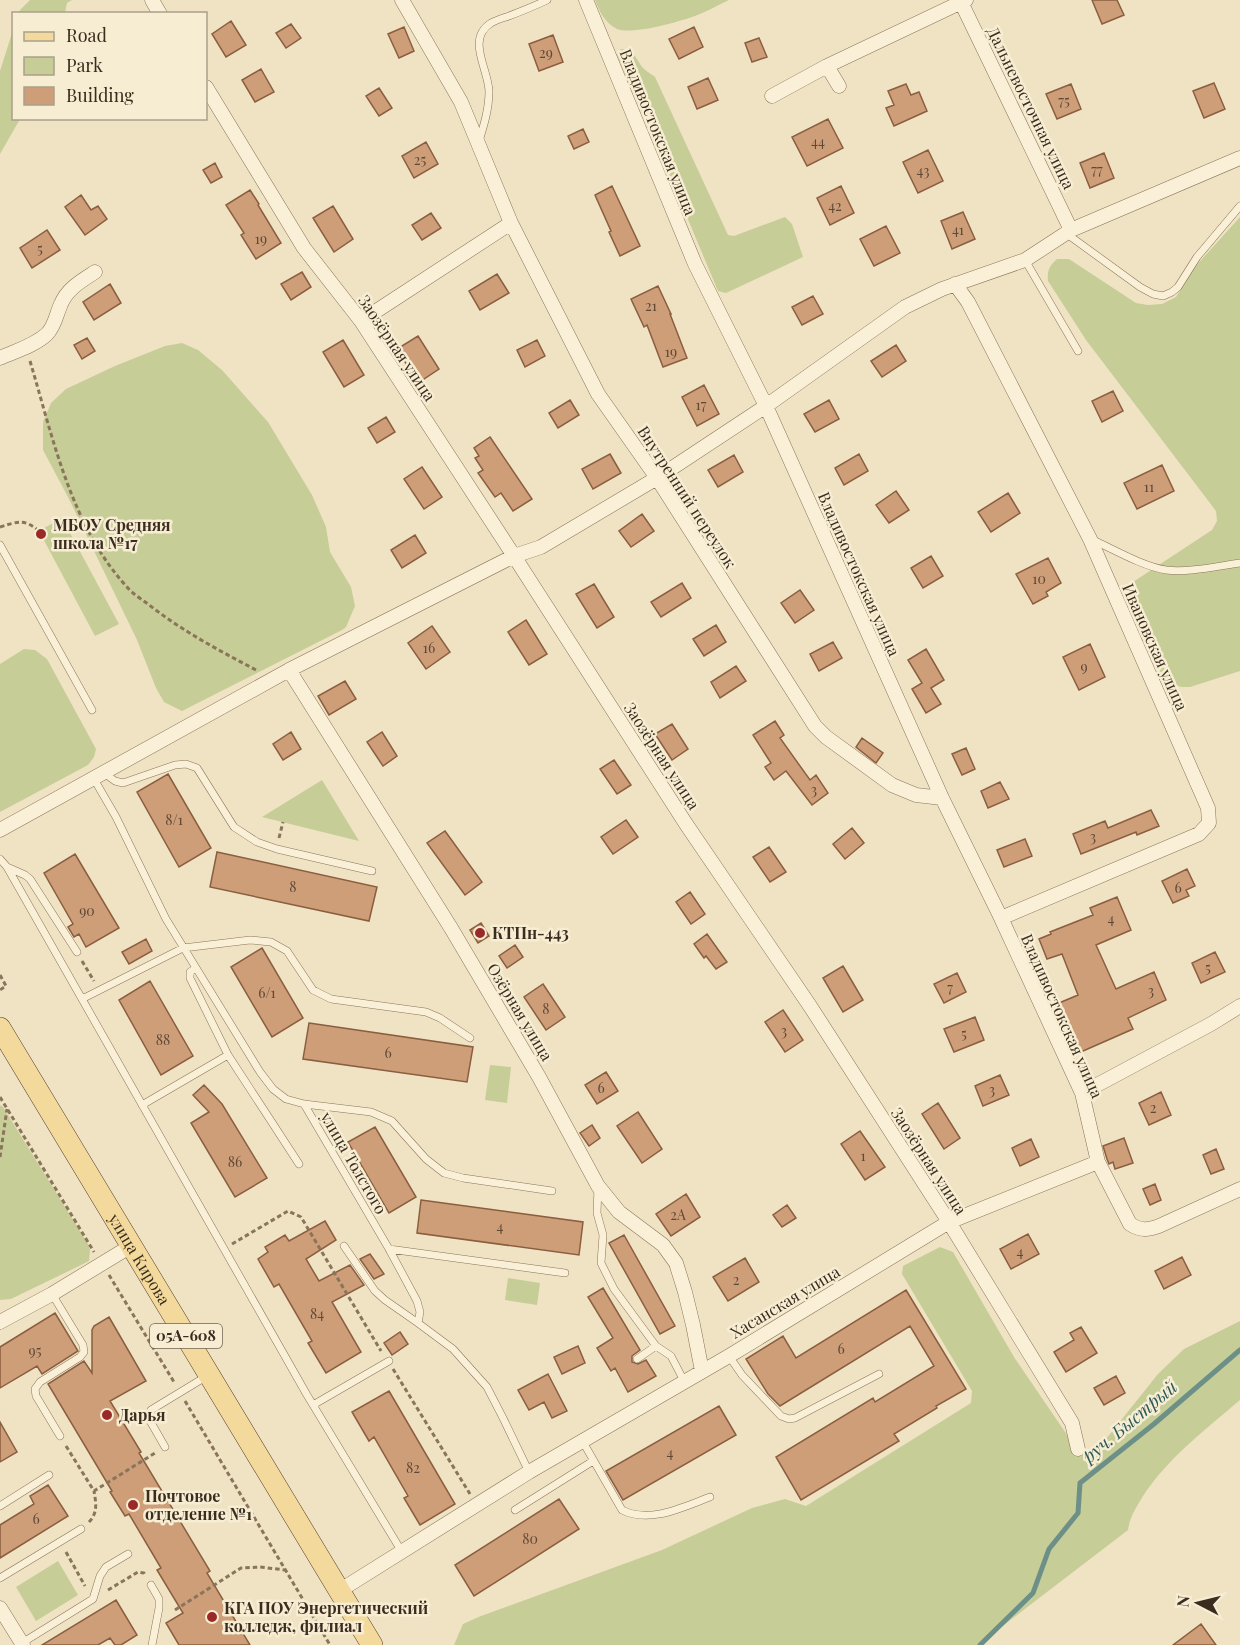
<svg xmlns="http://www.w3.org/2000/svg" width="1240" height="1645" viewBox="0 0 1240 1645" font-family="'Playfair Display',serif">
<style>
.green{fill:#c6cd97}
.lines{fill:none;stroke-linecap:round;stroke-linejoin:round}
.stream{stroke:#6c9088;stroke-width:5}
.building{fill:#ce9e79;stroke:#8a5e3f;stroke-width:1.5}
.lane-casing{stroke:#8a745a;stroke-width:8}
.street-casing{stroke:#8a745a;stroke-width:15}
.primary-casing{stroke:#58422e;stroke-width:22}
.path{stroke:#8a745a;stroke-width:3;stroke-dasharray:4.5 3;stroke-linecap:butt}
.lane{stroke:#f9f0d7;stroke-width:7}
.street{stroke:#f9f0d7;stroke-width:14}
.primary{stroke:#f3d99b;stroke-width:21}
.poi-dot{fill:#9a2a28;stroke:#f6edd3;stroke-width:2}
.labels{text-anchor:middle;stroke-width:5;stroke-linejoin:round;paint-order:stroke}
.number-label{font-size:14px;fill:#5f4835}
.shield{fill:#f6edd3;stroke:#726654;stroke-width:1.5}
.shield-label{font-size:15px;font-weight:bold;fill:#3a2c1e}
.street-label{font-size:16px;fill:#3a2c1e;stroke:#f6edd3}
.poi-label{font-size:16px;font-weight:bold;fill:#3a2c1e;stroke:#f6edd3;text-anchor:start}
.water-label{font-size:18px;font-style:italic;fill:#2d5a58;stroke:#f6edd3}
</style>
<rect width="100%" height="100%" fill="#efe3c4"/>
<path class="green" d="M30 0H72L67 3 65 13H19L20 10Z
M595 0H729C718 5 706 12 695 16 678 22 633 35 617 29 605 23 599 11 595 0Z
M13 30 14 118 20 119 0 154V71Z
M621 49C635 50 635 58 643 68 646 71 651 74 655 77L728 235 734 236 785 217 792 224 803 257 726 293 718 291 664 162 617 55Z
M1240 217V671L1190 687H1181L1172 683 1162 675 1153 659 1127 602V590L1133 582 1212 530 1217 521 1216 511 1086 340 1048 281C1047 271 1049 266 1057 259H1069L1136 303 1148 305 1162 304 1176 297 1193 269Z
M182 343 198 350 222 370 268 422 312 495 326 527 330 552 351 587 355 606 346 627 342 630 182 711 164 702 156 688 137 640 68 497 43 450V422L51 403 66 389 115 366 165 346Z
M62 518 119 624 95 636 39 531Z
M24 649 35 650 47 659 96 749 94 757 88 765 0 812V664Z
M322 780 359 841 262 817Z
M490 1065 511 1067 507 1103 485 1100Z
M0 1105 3 1107 88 1244 90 1250 89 1261 81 1265 11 1299 0 1300Z
M940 1247 953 1252 1014 1357 1078 1451 1094 1452 1110 1434 1158 1374 1184 1349 1240 1321V1400C1205 1430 1168 1458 1143 1496 1136 1508 1130 1516 1128 1530L978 1645H454L463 1624 481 1616 662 1550 752 1508 785 1499 806 1506 971 1403 972 1391 902 1274 903 1266Z
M508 1278 540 1283 537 1305 505 1300Z
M58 1561 78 1595 36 1621 16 1587Z"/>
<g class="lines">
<path class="stream" d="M980 1645 1033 1593 1049 1549 1078 1513 1080 1483 1154 1424 1240 1350"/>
</g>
<path class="building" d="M1092 0H1117L1124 15 1102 24Z
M231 21 246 45 226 57 212 34Z
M291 24 301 38 286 48 276 33Z
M404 27 414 51 399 58 388 34Z
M694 27 703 47 679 59 669 39Z
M553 35 563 62 539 71 529 44Z
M759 38 767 57 752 62 745 43Z
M261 69 274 92 255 102 242 80Z
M708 78 718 100 697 109 688 87Z
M1214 83 1225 109 1204 118 1193 91Z
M906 84 911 95 919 92 927 111 894 126 886 108 894 105 888 91Z
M1071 84 1081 109 1057 119 1046 94Z
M379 88 392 108 379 116 366 96Z
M828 119 843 148 807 166 792 137Z
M583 129 589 142 574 149 568 136Z
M426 142 438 164 414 178 402 156Z
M928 150 943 181 918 193 903 162Z
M1104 153 1114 178 1090 188 1080 163Z
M215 163 222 177 211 183 203 170Z
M612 186 640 246 620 256 609 232 611 231 595 195Z
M841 186 854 213 830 225 817 198Z
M250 190 259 204 258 205 281 243 256 259 241 235 244 233 226 205Z
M81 195 91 210 98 206 107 219 85 235 65 207Z
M333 206 353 239 334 252 313 218Z
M963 212 975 239 952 249 941 221Z
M431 213 441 228 422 240 412 225Z
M886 226 900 253 874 266 860 239Z
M47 230 60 250 32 268 20 248Z
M302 272 311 287 291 300 281 284Z
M497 274 509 293 480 310 469 291Z
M110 284 121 303 94 320 83 302Z
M658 286 671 314H670L687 358 663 367 647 325 644 327 631 299Z
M813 296 823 314 802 325 792 307Z
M418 336 439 369 418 383 397 349Z
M87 338 95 351 82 359 74 345Z
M343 340 364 375 344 387 323 352Z
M537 340 545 356 525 367 517 350Z
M896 345 906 361 882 377 871 361Z
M704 385 719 414 697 426 682 397Z
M1113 391 1123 411 1102 422 1092 401Z
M570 400 579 415 558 428 549 413Z
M829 400 839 419 815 432 804 414Z
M386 417 395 432 377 443 368 428Z
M490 437 532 499 513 511 501 493 495 497 478 473 483 470 475 458 479 456 474 448Z
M610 454 621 473 593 489 582 469Z
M859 454 868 471 844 485 835 468Z
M734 455 743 472 718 487 708 470Z
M1162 465 1174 491 1137 509 1124 483Z
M422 467 442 497 424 509 404 479Z
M896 491 909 510 889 523 876 505Z
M1008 493 1020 513 991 532 978 512Z
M642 514 654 531 631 547 619 531Z
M415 535 426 553 402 568 391 550Z
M931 556 943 576 923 588 911 568Z
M1048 558 1061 583 1046 592 1048 596 1033 604 1016 574Z
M682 583 691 598 661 617 651 602Z
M594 584 614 617 597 628 576 594Z
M800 590 814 610 795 623 781 603Z
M526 620 547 654 529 665 508 632Z
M716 625 726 642 704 656 693 639Z
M432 626 450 652 426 669 408 643Z
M833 642 842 658 819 671 810 654Z
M1090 644 1105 677 1079 690 1063 657Z
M926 649 944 680 931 688 941 704 926 713 912 689 922 683 908 660Z
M736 666 746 681 720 698 711 682Z
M345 681 356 699 329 715 318 696Z
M775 721 784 735 780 738 810 780 816 775 828 793 812 805 786 771 774 780 765 767 771 763 753 735Z
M672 724 688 749 672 760 655 734Z
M291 732 301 749 283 760 273 744Z
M382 732 397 756 383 766 367 742Z
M862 738 883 753 876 763 856 747Z
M966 748 975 769 962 775 952 754Z
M614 760 631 785 617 794 600 769Z
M168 774 211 848 179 867 137 792Z
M1000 782 1009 799 988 808 981 791Z
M1151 810 1159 826 1137 835 1136 832 1081 854 1073 834 1105 821 1108 828Z
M626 820 638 837 613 854 601 837Z
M852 828 864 843 845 859 833 844Z
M445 831 482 882 465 895 427 843Z
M1025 839 1032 856 1004 867 997 850Z
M769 847 786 872 770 882 753 857Z
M217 852 377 887 369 921 210 887Z
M75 854 119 928 86 947 79 934 74 937 68 927 73 924 44 873Z
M1187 869 1195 886 1186 890 1189 896 1173 903 1162 881Z
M690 892 705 914 691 924 676 902Z
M1117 897 1131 930 1096 945 1116 989 1154 972 1166 1000 1128 1018 1133 1029 1074 1055 1052 1006 1078 995 1062 954 1047 959 1039 939 1051 934 1050 932 1093 915 1090 908Z
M481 923 489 936 478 943 470 930Z
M707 934 727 962 716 969 706 956 704 958 694 944Z
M146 939 152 951 129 964 122 952Z
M515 945 523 957 507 968 499 956Z
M262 948 303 1018 272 1037 231 967Z
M1215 952 1225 972 1201 983 1192 963Z
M843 966 863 1000 843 1012 823 978Z
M957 973 966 992 944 1003 934 984Z
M150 981 193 1056 161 1075 119 1000Z
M543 984 565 1017 546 1030 524 997Z
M783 1010 803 1040 785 1052 765 1022Z
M975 1017 984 1040 954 1052 944 1029Z
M309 1023 473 1047 467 1082 303 1059Z
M606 1072 618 1091 597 1104 585 1085Z
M1000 1075 1009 1095 983 1106 975 1086Z
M204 1085 222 1104 267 1178 235 1197 191 1123 209 1112 193 1095Z
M1161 1092 1171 1115 1149 1125 1139 1103Z
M938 1103 960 1138 944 1149 922 1114Z
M638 1112 662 1149 642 1163 617 1126Z
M592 1125 600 1138 589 1146 580 1133Z
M375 1127 416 1197 389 1213 348 1142Z
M860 1131 885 1167 865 1180 841 1144Z
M1124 1138 1133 1163 1115 1169 1113 1162 1109 1164 1107 1159 1103 1146Z
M1031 1139 1039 1157 1020 1166 1012 1148Z
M1216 1149 1224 1169 1211 1174 1203 1155Z
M1155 1184 1161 1200 1150 1205 1143 1189Z
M686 1194 700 1217 671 1236 656 1214Z
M421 1200 583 1222 579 1255 417 1233Z
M787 1205 796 1218 782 1227 773 1215Z
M325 1221 336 1240 306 1259 319 1281 350 1265 364 1285 332 1302 361 1352 326 1373 308 1343 312 1341 279 1284 274 1287 258 1259 268 1252 265 1247 285 1235 289 1241Z
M1028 1234 1039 1254 1011 1269 1000 1249Z
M624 1235 675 1326 660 1334 609 1243Z
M370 1254 384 1274 374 1279 360 1259Z
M1182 1257 1191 1275 1164 1289 1155 1271Z
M745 1258 759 1282 728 1301 713 1277Z
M603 1288 640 1350 632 1356V1362L638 1364 646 1360 656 1376 628 1392 615 1368 611 1371 597 1348 613 1338 588 1297Z
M906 1290 966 1389 936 1406 937 1408 894 1434 899 1441 801 1500 776 1457 873 1398 875 1402 934 1366 910 1326 780 1406 768 1394 746 1359 783 1336 796 1358Z
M55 1313 78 1351 42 1374 37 1366 0 1388V1347Z
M109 1317 146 1381 110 1401 141 1452 139 1453 210 1571 207 1573 250 1645H179L166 1623 183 1613 157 1570 161 1568 129 1514 125 1516 110 1492 112 1491 48 1384 84 1361 92 1373V1330L94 1326Z
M1081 1327 1097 1353 1066 1372 1054 1352 1074 1340 1070 1333Z
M400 1332 408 1344 392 1355 384 1343Z
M578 1346 585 1363 562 1374 554 1357Z
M548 1374 567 1411 552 1418 544 1402 529 1410 518 1390Z
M1116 1376 1125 1393 1104 1405 1094 1388Z
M389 1391 455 1504 420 1525 404 1498 408 1496 374 1437 369 1441 352 1412Z
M719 1406 736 1435 623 1500 606 1471Z
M0 1422 17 1452 0 1462Z
M48 1485 68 1516 0 1558V1525L34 1504 30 1496Z
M559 1499 579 1529 474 1596 455 1565Z
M116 1600 137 1635 121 1645H115L110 1638 98 1645H42Z
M1201 1624 1216 1645H1173Z"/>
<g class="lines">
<defs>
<path id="lane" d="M479 141C484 125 489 109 489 91 488 68 466 39 491 23 496 20 503 18 509 16 522 11 535 6 547 0
M1067 234 1140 287 1153 294 1163 296 1172 292 1178 287 1197 257 1240 206
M1025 260 1078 351
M1093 540C1115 550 1142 566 1166 570 1188 573 1218 566 1240 563
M0 545 92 710
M104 773 115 781 123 783 175 765 186 764 197 768 234 827 257 842 277 849 372 871
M94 779 116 817 166 919 260 1072 273 1089 286 1099 304 1104 371 1112 392 1121 426 1159 444 1173 463 1178 552 1191
M0 859 7 867 307 1395 402 1552
M7 867 25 875 30 879 77 952
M196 968 190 972V978L228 1055 299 1164
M82 999 183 948 250 940 271 942 287 951 313 990 331 999 426 1012 440 1018 470 1038
M304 1104 389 1249 417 1301 420 1312 418 1323 453 1349 487 1387 503 1418 529 1472
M142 1105 228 1055
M598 1187 597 1213 603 1235 601 1263 614 1289 656 1346 671 1356 684 1381
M344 1246 375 1291 385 1300 418 1323
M389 1249 565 1273
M52 1294 83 1345 84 1352 80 1357 40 1382 35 1389 36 1396 60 1436
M729 1356 742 1375 781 1416 789 1419 795 1418 879 1374
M637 1359 656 1346
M313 1405 389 1361
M583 1442 622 1510C650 1524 683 1507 710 1497
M165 1447 149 1419 151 1410 207 1376
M0 1506 49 1475
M515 1510 593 1461
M0 1578 81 1529
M151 1585 159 1599V1608L152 1645
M22 1643 93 1599 100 1576 106 1567 128 1554"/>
<path id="street" d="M152 0 160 14
M402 0 461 102 511 223 598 394 657 478 815 726 826 737 892 785 916 795 942 798
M586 0 695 264 766 406 942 798 1001 918 1082 1093 1098 1162 1130 1224C1141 1231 1148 1230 1159 1226L1240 1189
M960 0 1071 230
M827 66 839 86
M206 87 304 248 361 321 514 556 686 824 810 1006 949 1222 1072 1423 1078 1449
M772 96 827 66 966 0
M955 284 968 302 1090 539 1208 808 1209 823 1199 834 1001 918
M361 321 511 223
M0 358C15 351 34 346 47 334 55 326 56 315 61 304 67 289 81 281 95 272
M289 670 451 928 539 1077 598 1186 619 1212 663 1245 676 1263 685 1292 693 1325 702 1371
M0 830 289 670 514 556 541 547 657 478 766 406 905 307 942 289 1025 260 1071 230 1240 158
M1082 1093 1211 1024 1240 1006
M0 1322 52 1294 131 1246
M339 1591 529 1472 729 1356 949 1222 1098 1162
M0 1608 23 1645"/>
<g id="primary">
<path id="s1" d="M0 1028 372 1645"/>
</g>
</defs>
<use href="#lane" class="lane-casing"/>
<use href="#street" class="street-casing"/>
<use href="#primary" class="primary-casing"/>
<path class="path" d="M30 361C53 438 71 526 127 587 133 594 141 599 148 604 182 631 220 651 258 671
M0 527C17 522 24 518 39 531
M279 838 283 822
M82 961 94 981
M0 975 6 986 0 990
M0 1097 94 1252
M0 1157 7 1109
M232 1244 288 1211 301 1217 381 1351
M109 1275 174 1382
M393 1369 470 1494
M185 1401 330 1645
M66 1446 94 1491 155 1453
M89 1522C98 1513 96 1503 94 1491
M66 1552 85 1586
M108 1590 138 1572 144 1573 146 1576
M175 1610 241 1568 260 1567 285 1570"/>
<use href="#lane" class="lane"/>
<use href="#street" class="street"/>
<use href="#primary" class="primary"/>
</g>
<g class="poi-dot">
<circle cx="41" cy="534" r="6"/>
<circle cx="480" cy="933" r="6"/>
<circle cx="107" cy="1415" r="6"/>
<circle cx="133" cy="1505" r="6"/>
<circle cx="212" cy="1617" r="6"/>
</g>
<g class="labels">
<g class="number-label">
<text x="546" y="58">29</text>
<text x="1064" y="106">75</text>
<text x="818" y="147">44</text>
<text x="420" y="165">25</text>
<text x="1097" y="175">77</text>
<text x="923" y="176">43</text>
<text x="835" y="211">42</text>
<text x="958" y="235">41</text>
<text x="261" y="244">19</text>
<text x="40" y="254">5</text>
<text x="651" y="311">21</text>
<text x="671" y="357">19</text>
<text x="701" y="410">17</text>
<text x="1149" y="492">11</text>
<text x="1039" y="584">10</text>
<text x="429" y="653">16</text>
<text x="1084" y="672">9</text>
<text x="814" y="795">3</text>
<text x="174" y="825">8/1</text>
<text x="1093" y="842">3</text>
<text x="293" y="892">8</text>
<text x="1178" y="893">6</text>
<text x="87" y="916">90</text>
<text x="1111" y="924">4</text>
<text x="1208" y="973">5</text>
<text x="950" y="993">7</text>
<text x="1151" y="996">3</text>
<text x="267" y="998">6/1</text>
<text x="546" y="1014">8</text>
<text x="784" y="1036">3</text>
<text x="964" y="1039">5</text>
<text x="163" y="1045">88</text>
<text x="388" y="1058">6</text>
<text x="601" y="1093">6</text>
<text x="992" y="1095">3</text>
<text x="1153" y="1113">2</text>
<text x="863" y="1161">1</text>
<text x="235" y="1167">86</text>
<text x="678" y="1220">2А</text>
<text x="500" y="1232">4</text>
<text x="1020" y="1257">4</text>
<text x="736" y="1285">2</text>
<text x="317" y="1319">84</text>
<text x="841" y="1354">6</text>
<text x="35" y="1356">95</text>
<text x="670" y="1458">4</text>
<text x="413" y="1473">82</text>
<text x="36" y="1524">6</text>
<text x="530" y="1544">80</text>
</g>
<rect class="shield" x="150" y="1324" width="72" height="24" rx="4.5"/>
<g class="shield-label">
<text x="186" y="1341">05А-608</text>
</g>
<g class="street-label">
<text transform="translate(1031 108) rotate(64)" y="6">Дальневосточная улица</text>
<text transform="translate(658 132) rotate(68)" y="6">Владивостокская улица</text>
<text transform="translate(397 348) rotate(56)" y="6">Заозёрная улица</text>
<text transform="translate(687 497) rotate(57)" y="6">Внутренний переулок</text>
<text transform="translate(859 574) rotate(66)" y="6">Владивостокская улица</text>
<text transform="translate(1155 647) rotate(66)" y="6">Ивановская улица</text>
<text transform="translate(662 756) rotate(57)" y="6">Заозёрная улица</text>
<text transform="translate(520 1012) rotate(59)" y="6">Озёрная улица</text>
<text transform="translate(1062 1016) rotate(66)" y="6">Владивостокская улица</text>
<text transform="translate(929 1161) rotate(57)" y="6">Заозёрная улица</text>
<text transform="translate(354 1163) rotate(60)" y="6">улица Толстого</text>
<text dy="6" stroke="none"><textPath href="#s1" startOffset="270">улица Кирова</textPath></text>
<text transform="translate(785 1302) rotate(-31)" y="6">Хасанская улица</text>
</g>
<g class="poi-label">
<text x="53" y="531">МБОУ Средняя<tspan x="53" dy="18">школа №17</tspan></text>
<text x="492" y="939">КТПн-443</text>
<text x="119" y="1421">Дарья</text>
<text x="145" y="1502">Почтовое<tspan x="145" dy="18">отделение №1</tspan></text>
<text x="224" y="1614">КГА ПОУ Энергетический<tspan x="224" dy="18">колледж, филиал</tspan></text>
</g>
<g class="water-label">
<text transform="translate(1130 1422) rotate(-40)" y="6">руч. Быстрый</text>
</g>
</g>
<rect x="12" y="12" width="195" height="108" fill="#f6edd3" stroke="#aba08b" stroke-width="1.5"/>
<rect x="24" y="32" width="30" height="9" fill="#f3d99b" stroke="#aba08b" stroke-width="1.5"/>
<text x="66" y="42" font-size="18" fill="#3a2c1e">Road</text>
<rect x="24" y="57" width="30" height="18" fill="#c6cd97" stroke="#aba08b" stroke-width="1.5"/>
<text x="66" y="72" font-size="18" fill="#3a2c1e">Park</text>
<rect x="24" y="87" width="30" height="18" fill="#ce9e79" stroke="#aba08b" stroke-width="1.5"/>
<text x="66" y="102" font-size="18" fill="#3a2c1e">Building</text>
<g transform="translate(1198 1603) rotate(277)" stroke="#f6edd3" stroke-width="4.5" paint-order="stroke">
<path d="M0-4.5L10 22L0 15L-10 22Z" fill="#3a2c1e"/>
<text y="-9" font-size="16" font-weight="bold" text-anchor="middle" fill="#3a2c1e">N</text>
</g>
</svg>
